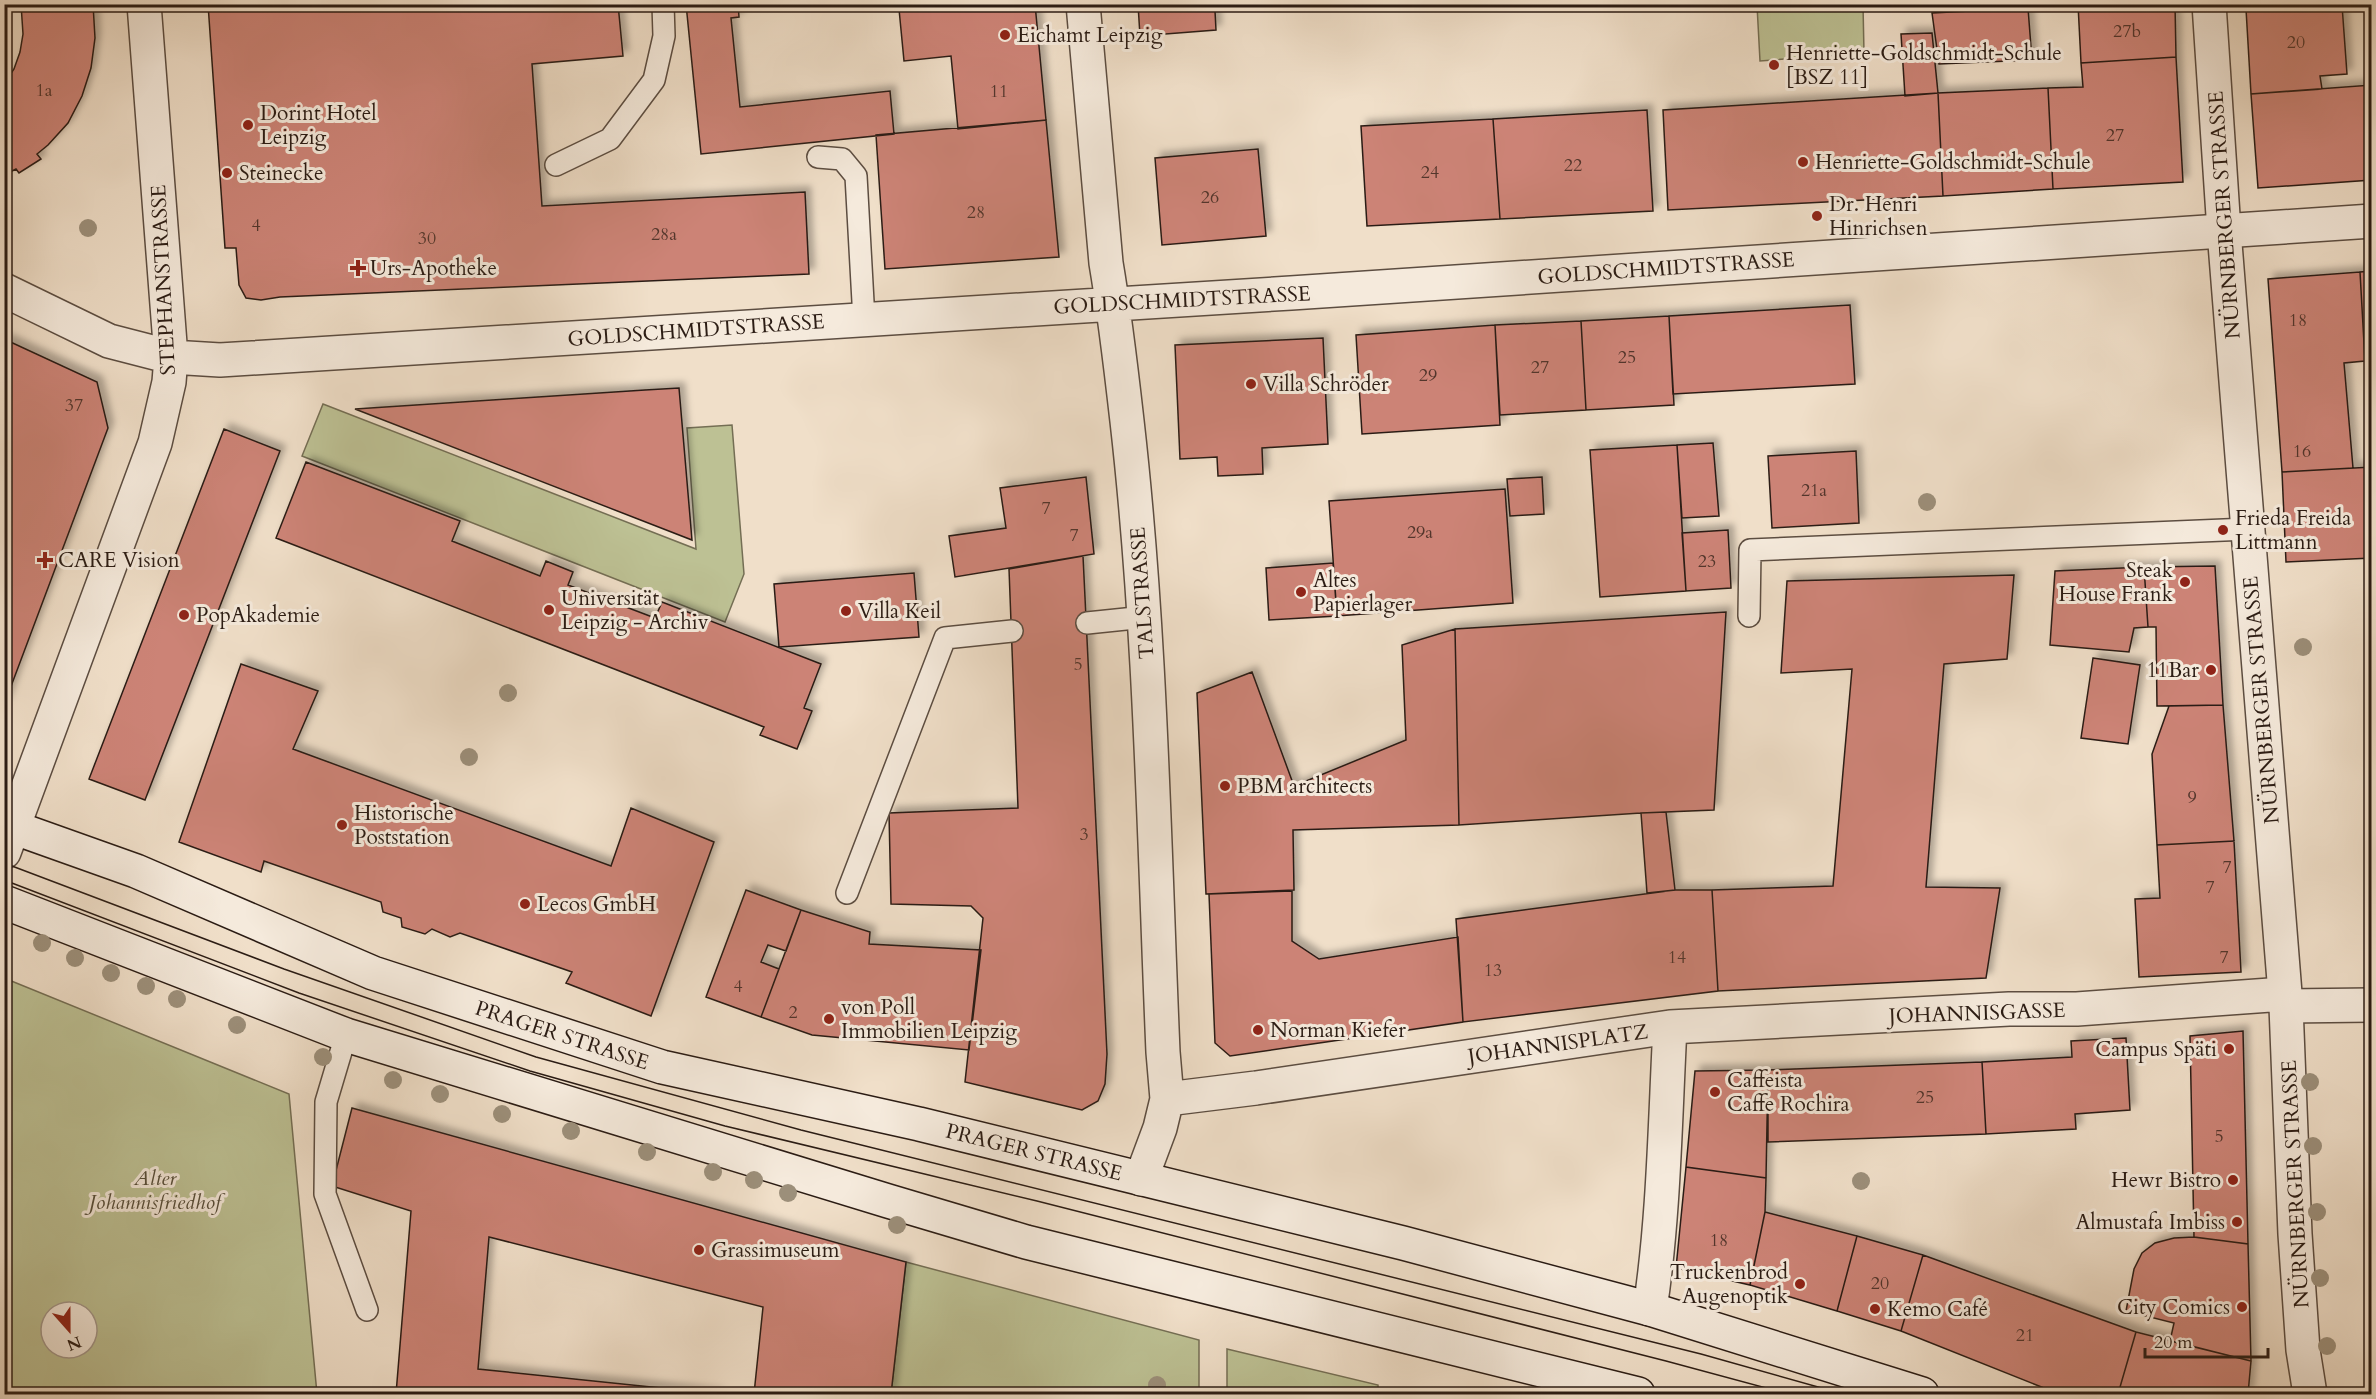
<svg xmlns="http://www.w3.org/2000/svg" width="2376" height="1399" viewBox="0 0 2376 1399" font-family="Cardo,serif">
<style>
.green{fill:#bdc194;stroke:#746e54;stroke-width:1.5;fill-rule:evenodd}
.building{fill:#cc8376;stroke:#2b1c14;stroke-width:1.5;filter:url(#shadow)}
.lines{fill:none;stroke-linecap:round;stroke-linejoin:round}
.service-casing{stroke:#5c4d41;stroke-width:24}
.minor-casing{stroke:#5c4d41;stroke-width:36}
.tertiary-casing{stroke:#5c4d41;stroke-width:36}
.secondary-casing{stroke:#2b1c14;stroke-width:36}
.service{stroke:#f5eadc;stroke-width:21}
.minor{stroke:#f5eadc;stroke-width:33}
.tertiary{stroke:#f5eadc;stroke-width:33}
.secondary{stroke:#f5eadc;stroke-width:33}
.tram{stroke:#2b1c14;stroke-width:1.5}
.tree{fill:#9c8f7a}
.poi-dot{fill:#8f2418;stroke:#f5eadc;stroke-width:2}
.labels{text-anchor:middle;stroke-width:6;stroke-linejoin:round;paint-order:stroke}
.number-label{font-size:18px;fill:#53362c}
.poi-label{font-size:21px;fill:#2b1c14;stroke:#f5eadc;text-anchor:start}
.street-label{font-size:21px;fill:#2b1c14;stroke:#f5eadc}
.park-label{font-size:21px;font-style:italic;fill:#574e3a;stroke:#f5eadc}
</style>
<defs>
<filter id="shadow"><feDropShadow dx="5.5" dy="-5.5" stdDeviation="3" flood-color="#0004"/></filter>
</defs>
<rect width="100%" height="100%" fill="#f0dfc9"/>
<filter id="stains"><feTurbulence type="fractalNoise" baseFrequency=".00333" numOctaves="4"/><feColorMatrix values="0 0 0 0 .2 0 0 0 0 .09 0 0 0 0 .02 0 0 0 .5 -.17"/></filter>
<radialGradient id="worn" r=".72"><stop offset=".6" stop-color="#630" stop-opacity="0"/><stop offset="1" stop-color="#630" stop-opacity=".3"/></radialGradient>
<path class="green" d="M1757 5H1863L1864 53 1760 61Z
M323 404 696 549 687 428 732 425 744 574 725 622 302 456Z
M4 978 289 1094 317 1394H5ZM51 1312H87V1348H51Z
M906 1262 1199 1340V1394H891Z
M1227 1349 1378 1385V1394H1227Z"/>
<path class="building" d="M21 4H93L95 38 91 68 82 96 68 123 48 145 37 154 41 159 19 173 16 169 4 175V84L14 69 20 52 23 34Z
M208 4H618L623 56 532 64 542 206 805 192 809 274 280 297 261 300 246 298 239 285 236 248H225Z
M686 4H738L739 17 731 18 740 107 890 91 894 134 701 154Z
M941 4H1035L1046 120 958 129 951 56 904 61 899 9Z
M1138 4H1286V6L1215 11 1216 30 1140 36Z
M2078 4H2175L2176 57 2081 63Z
M2246 4H2342V5L2246 9Z
M2342 5 2347 74 2320 76 2322 89 2251 94 2246 9Z
M2028 8 2032 60 1939 64 1932 13Z
M1932 33 1938 93 1905 96 1901 34Z
M2176 57 2183 182 2053 189 2048 88 2083 87 2081 63Z
M2372 85V180L2258 188 2251 94Z
M2048 88 2053 189 1943 196 1938 93Z
M1938 93 1943 196 1668 210 1663 110Z
M1647 110 1653 211 1500 219 1493 119Z
M1493 119 1500 219 1367 226 1361 126Z
M1046 120 1059 257 885 269 876 135Z
M1258 149 1266 236 1162 245 1155 158Z
M2372 271V361H2365L2360 272Z
M2360 272 2365 361 2344 363 2353 468 2282 472 2268 279Z
M1850 305 1855 384 1673 394 1669 316Z
M1669 316 1674 405 1586 410 1581 321Z
M1581 321 1586 410 1500 415 1495 325Z
M1495 325 1500 425 1362 434 1356 335Z
M1323 338 1328 444 1262 448 1263 474 1218 476 1217 457 1180 459 1175 345Z
M4 339 97 382 108 428 4 705Z
M679 388 692 540 355 409 645 390Z
M224 429 280 451 145 800 89 779Z
M1713 443 1719 516 1682 518 1677 445Z
M1677 445 1686 591 1600 597 1590 450Z
M1856 451 1859 523 1772 528 1768 456Z
M306 462 460 521 452 541 540 576 546 561 573 572 568 585 655 618 662 602 821 664 804 708 812 711 797 749 760 735 764 727 276 538Z
M2372 467V558L2286 562 2282 472Z
M1086 477 1094 554 955 577 949 536 1006 528 1000 488Z
M1542 477 1544 514 1510 516 1507 479Z
M1505 489 1513 603 1337 616 1329 501Z
M1728 530 1731 588 1686 591 1682 533Z
M1083 556 1107 1054 1105 1084 1098 1101 1082 1110 965 1082 983 918 971 906 891 904 889 813 1018 808 1009 569Z
M1333 563 1337 616 1269 620 1266 568Z
M2215 566 2223 705 2157 706 2156 627H2148L2144 567Z
M2144 567 2148 627 2134 628 2129 652 2050 645 2055 571Z
M914 573 919 637 779 647 774 584Z
M2014 575 2007 659 1944 664 1926 887 2000 888 1986 978 1718 991 1712 890 1833 886 1852 669 1781 673 1787 581Z
M1726 612 1714 810 1641 813 1459 825 1455 629Z
M1455 629 1459 825 1293 830 1294 890 1206 894 1197 693 1252 672 1294 786 1406 740 1402 645Z
M2093 658 2140 665 2128 744 2081 738Z
M241 664 318 691 293 749 611 866 631 808 714 842 651 1016 566 983 572 972 460 933 450 937 432 929 425 934 402 927 401 918 383 912 381 902 264 861 261 872 179 842Z
M2223 705 2234 841 2157 845 2152 754 2169 706Z
M1666 812 1675 890 1647 893 1641 813Z
M2234 841 2241 972 2139 977 2135 899 2160 898 2157 845Z
M746 890 801 910 786 951 768 945 761 962 779 969 761 1017 706 997Z
M1675 890H1712L1718 991 1463 1022 1456 919Z
M1292 891V941L1319 959 1458 937 1463 1022 1230 1056 1215 1043 1209 894Z
M801 910 870 932 869 944 981 950 969 1050 812 1035 761 1017Z
M2243 1031 2248 1244 2194 1237 2190 1036Z
M2126 1038 2130 1110 2075 1114 2076 1129 1986 1134 1982 1062 2072 1057 2071 1041Z
M1982 1062 1986 1134 1768 1142V1070Z
M1768 1070 1766 1178 1686 1167 1695 1071Z
M352 1108 906 1262 891 1394H754L763 1307 489 1237 478 1369 719 1394H396L411 1211 332 1186Z
M1686 1167 1766 1178 1765 1212 1750 1285 1676 1268Z
M1765 1212 1857 1236 1837 1311 1750 1285Z
M1857 1236 1923 1255 1901 1331 1837 1311Z
M2194 1237 2248 1244 2251 1361 2170 1341 2174 1323 2126 1311 2134 1269 2142 1253 2155 1243 2174 1238Z
M1923 1255 2136 1332 2118 1394H2059L1901 1331Z
M2136 1332 2251 1361 2248 1394H2118Z"/>
<g class="lines">
<defs>
<path id="service" d="M818 157 842 159 856 176 864 320
M556 165 610 139 654 80 664 36 663 4
M1749 616 1750 550 2248 529
M1087 623 1145 617
M847 893 945 638 1012 631
M346 1035 326 1102 325 1194 367 1310"/>
<path id="minor" d="M1083 4 1106 263C1115 316 1121 368 1127 421 1151 631 1154 842 1163 1052L1167 1099 1160 1128 1141 1179
M4 290 109 341 171 357 220 360 1291 293 2372 221
M4 852 155 443 169 382 171 357 144 4
M2286 1006 2372 1005
M1167 1099 1256 1088 1670 1027 2009 1009H2077L2284 994
M1650 1309C1664 1216 1665 1121 1670 1027"/>
<path id="tertiary" d="M2209 4 2224 231 2286 1006 2295 1234 2303 1350 2310 1394"/>
<path id="secondary" d="M4 824 136 871 373 973 662 1067 919 1124 1403 1243 1650 1309 1922 1394
M4 902 346 1035 888 1201 1026 1242 1638 1394"/>
</defs>
<use href="#service" class="service-casing"/>
<use href="#minor" class="minor-casing"/>
<use href="#tertiary" class="tertiary-casing"/>
<use href="#secondary" class="secondary-casing"/>
<use href="#service" class="service"/>
<use href="#minor" class="minor"/>
<use href="#tertiary" class="tertiary"/>
<use href="#secondary" class="secondary"/>
<path class="tram" d="M4 863 284 969 536 1057 801 1130 1701 1354 1843 1394
M4 880 299 993 530 1071 725 1126 1037 1201 1666 1361 1788 1394"/>
</g>
<g class="tree">
<circle cx="88" cy="228" r="9"/>
<circle cx="1927" cy="502" r="9"/>
<circle cx="2303" cy="647" r="9"/>
<circle cx="508" cy="693" r="9"/>
<circle cx="469" cy="757" r="9"/>
<circle cx="42" cy="943" r="9"/>
<circle cx="75" cy="958" r="9"/>
<circle cx="111" cy="973" r="9"/>
<circle cx="146" cy="986" r="9"/>
<circle cx="177" cy="999" r="9"/>
<circle cx="237" cy="1025" r="9"/>
<circle cx="323" cy="1057" r="9"/>
<circle cx="393" cy="1080" r="9"/>
<circle cx="2310" cy="1082" r="9"/>
<circle cx="440" cy="1094" r="9"/>
<circle cx="502" cy="1114" r="9"/>
<circle cx="571" cy="1131" r="9"/>
<circle cx="2313" cy="1146" r="9"/>
<circle cx="647" cy="1152" r="9"/>
<circle cx="713" cy="1172" r="9"/>
<circle cx="754" cy="1180" r="9"/>
<circle cx="1861" cy="1181" r="9"/>
<circle cx="788" cy="1193" r="9"/>
<circle cx="2317" cy="1212" r="9"/>
<circle cx="897" cy="1225" r="9"/>
<circle cx="2320" cy="1278" r="9"/>
<circle cx="2327" cy="1346" r="9"/>
<circle cx="1157" cy="1385" r="9"/>
</g>
<g class="poi-dot">
<circle cx="1005" cy="35" r="6"/>
<circle cx="1774" cy="65" r="6"/>
<circle cx="248" cy="125" r="6"/>
<circle cx="1803" cy="162" r="6"/>
<circle cx="227" cy="173" r="6"/>
<circle cx="1817" cy="216" r="6"/>
<path d="M355 259h6v6h6v6h-6v6h-6v-6h-6v-6h6z"/>
<circle cx="1251" cy="384" r="6"/>
<circle cx="2223" cy="530" r="6"/>
<path d="M42 551h6v6h6v6h-6v6h-6v-6h-6v-6h6z"/>
<circle cx="2185" cy="582" r="6"/>
<circle cx="1301" cy="592" r="6"/>
<circle cx="549" cy="610" r="6"/>
<circle cx="846" cy="611" r="6"/>
<circle cx="184" cy="615" r="6"/>
<circle cx="2211" cy="670" r="6"/>
<circle cx="1225" cy="786" r="6"/>
<circle cx="342" cy="825" r="6"/>
<circle cx="525" cy="904" r="6"/>
<circle cx="829" cy="1019" r="6"/>
<circle cx="1258" cy="1030" r="6"/>
<circle cx="2229" cy="1049" r="6"/>
<circle cx="1715" cy="1092" r="6"/>
<circle cx="2233" cy="1180" r="6"/>
<circle cx="2237" cy="1222" r="6"/>
<circle cx="699" cy="1250" r="6"/>
<circle cx="1800" cy="1284" r="6"/>
<circle cx="2242" cy="1307" r="6"/>
<circle cx="1875" cy="1309" r="6"/>
</g>
<g class="labels">
<g class="number-label">
<text x="2127" y="37">27b</text>
<text x="2296" y="48">20</text>
<text x="44" y="96">1a</text>
<text x="999" y="97">11</text>
<text x="2115" y="141">27</text>
<text x="1573" y="171">22</text>
<text x="1430" y="178">24</text>
<text x="1210" y="203">26</text>
<text x="976" y="218">28</text>
<text x="256" y="231">4</text>
<text x="664" y="240">28a</text>
<text x="427" y="244">30</text>
<text x="2298" y="326">18</text>
<text x="1627" y="363">25</text>
<text x="1540" y="373">27</text>
<text x="1428" y="381">29</text>
<text x="74" y="411">37</text>
<text x="2302" y="457">16</text>
<text x="1814" y="496">21a</text>
<text x="1046" y="514">7</text>
<text x="1420" y="538">29a</text>
<text x="1074" y="541">7</text>
<text x="1707" y="567">23</text>
<text x="1078" y="670">5</text>
<text x="2192" y="803">9</text>
<text x="1084" y="840">3</text>
<text x="2227" y="873">7</text>
<text x="2210" y="893">7</text>
<text x="1677" y="963">14</text>
<text x="2224" y="963">7</text>
<text x="1493" y="976">13</text>
<text x="738" y="992">4</text>
<text x="793" y="1018">2</text>
<text x="1925" y="1103">25</text>
<text x="2219" y="1142">5</text>
<text x="1719" y="1246">18</text>
<text x="1880" y="1289">20</text>
<text x="2025" y="1341">21</text>
</g>
<g class="poi-label">
<text x="1017" y="42">Eichamt Leipzig</text>
<text x="1786" y="60">Henriette-Goldschmidt-Schule<tspan x="1786" dy="24">[BSZ 11]</tspan></text>
<text x="260" y="120">Dorint Hotel<tspan x="260" dy="24">Leipzig</tspan></text>
<text x="1815" y="169">Henriette-Goldschmidt-Schule</text>
<text x="239" y="180">Steinecke</text>
<text x="1829" y="211">Dr. Henri<tspan x="1829" dy="24">Hinrichsen</tspan></text>
<text x="370" y="275">Urs-Apotheke</text>
<text x="1263" y="391">Villa Schröder</text>
<text x="2235" y="525">Frieda Freida<tspan x="2235" dy="24">Littmann</tspan></text>
<text x="58" y="567">CARE Vision</text>
<text x="2173" y="577" text-anchor="end">Steak<tspan x="2173" dy="24">House Frank</tspan></text>
<text x="1313" y="587">Altes<tspan x="1313" dy="24">Papierlager</tspan></text>
<text x="561" y="605">Universität<tspan x="561" dy="24">Leipzig - Archiv</tspan></text>
<text x="858" y="618">Villa Keil</text>
<text x="196" y="622">PopAkademie</text>
<text x="2199" y="677" text-anchor="end">11Bar</text>
<text x="1237" y="793">PBM architects</text>
<text x="354" y="820">Historische<tspan x="354" dy="24">Poststation</tspan></text>
<text x="537" y="911">Lecos GmbH</text>
<text x="841" y="1014">von Poll<tspan x="841" dy="24">Immobilien Leipzig</tspan></text>
<text x="1270" y="1037">Norman Kiefer</text>
<text x="2217" y="1056" text-anchor="end">Campus Späti</text>
<text x="1727" y="1087">Caffeista<tspan x="1727" dy="24">Caffe Rochira</tspan></text>
<text x="2221" y="1187" text-anchor="end">Hewr Bistro</text>
<text x="2225" y="1229" text-anchor="end">Almustafa Imbiss</text>
<text x="711" y="1257">Grassimuseum</text>
<text x="1788" y="1279" text-anchor="end">Truckenbrod<tspan x="1788" dy="24">Augenoptik</tspan></text>
<text x="2230" y="1314" text-anchor="end">City Comics</text>
<text x="1887" y="1316">Kemo Café</text>
</g>
<g class="street-label">
<text transform="translate(2224 215) rotate(-94)" y="7">NÜRNBERGER STRASSE</text>
<text transform="translate(1666 268) rotate(-4)" y="7">GOLDSCHMIDTSTRASSE</text>
<text transform="translate(163 280) rotate(-93)" y="7">STEPHANSTRASSE</text>
<text transform="translate(1182 300) rotate(-3)" y="7">GOLDSCHMIDTSTRASSE</text>
<text transform="translate(696 330) rotate(-4)" y="7">GOLDSCHMIDTSTRASSE</text>
<text transform="translate(1142 593) rotate(-94)" y="7">TALSTRASSE</text>
<text transform="translate(2261 700) rotate(-95)" y="7">NÜRNBERGER STRASSE</text>
<text transform="translate(1977 1013) rotate(-2)" y="7">JOHANNISGASSE</text>
<text transform="translate(562 1035) rotate(18)" y="7">PRAGER STRASSE</text>
<text transform="translate(1558 1044) rotate(-8)" y="7">JOHANNISPLATZ</text>
<text transform="translate(1034 1152) rotate(14)" y="7">PRAGER STRASSE</text>
<text transform="translate(2295 1184) rotate(-93)" y="7">NÜRNBERGER STRASSE</text>
</g>
<g class="park-label">
<text x="155" y="1185">Alter<tspan x="155" dy="24">Johannisfriedhof</tspan></text>
</g>
</g>
<rect width="2376" height="1399" fill="none" stroke="#f0dfc9" stroke-width="24"/>
<rect x="6" y="6" width="2364" height="1387" fill="none" stroke="#2b1c14" stroke-width="3"/>
<rect x="12" y="12" width="2352" height="1375" fill="none" stroke="#2b1c14" stroke-width="1.5"/>
<g transform="translate(69 1330) rotate(159)"><circle r="28" fill="#f5eadc" stroke="#a4988c" stroke-width="1.5"/>
<path d="M0-4.5L10 22L0 15L-10 22Z" fill="#8f2418"/>
<text y="-9" font-size="16" font-weight="bold" text-anchor="middle" fill="#2b1c14">N</text>
</g>
<path d="M2145 1348v9h123v-9" fill="none" stroke="#2b1c14" stroke-width="3"/>
<text x="2154" y="1348" font-size="18" fill="#2b1c14" stroke="#f5eadc" stroke-width="4.5" paint-order="stroke">20 m</text>
<rect width="100%" height="100%" filter="url(#stains)"/>
<rect width="100%" height="100%" fill="url(#worn)"/>
</svg>
